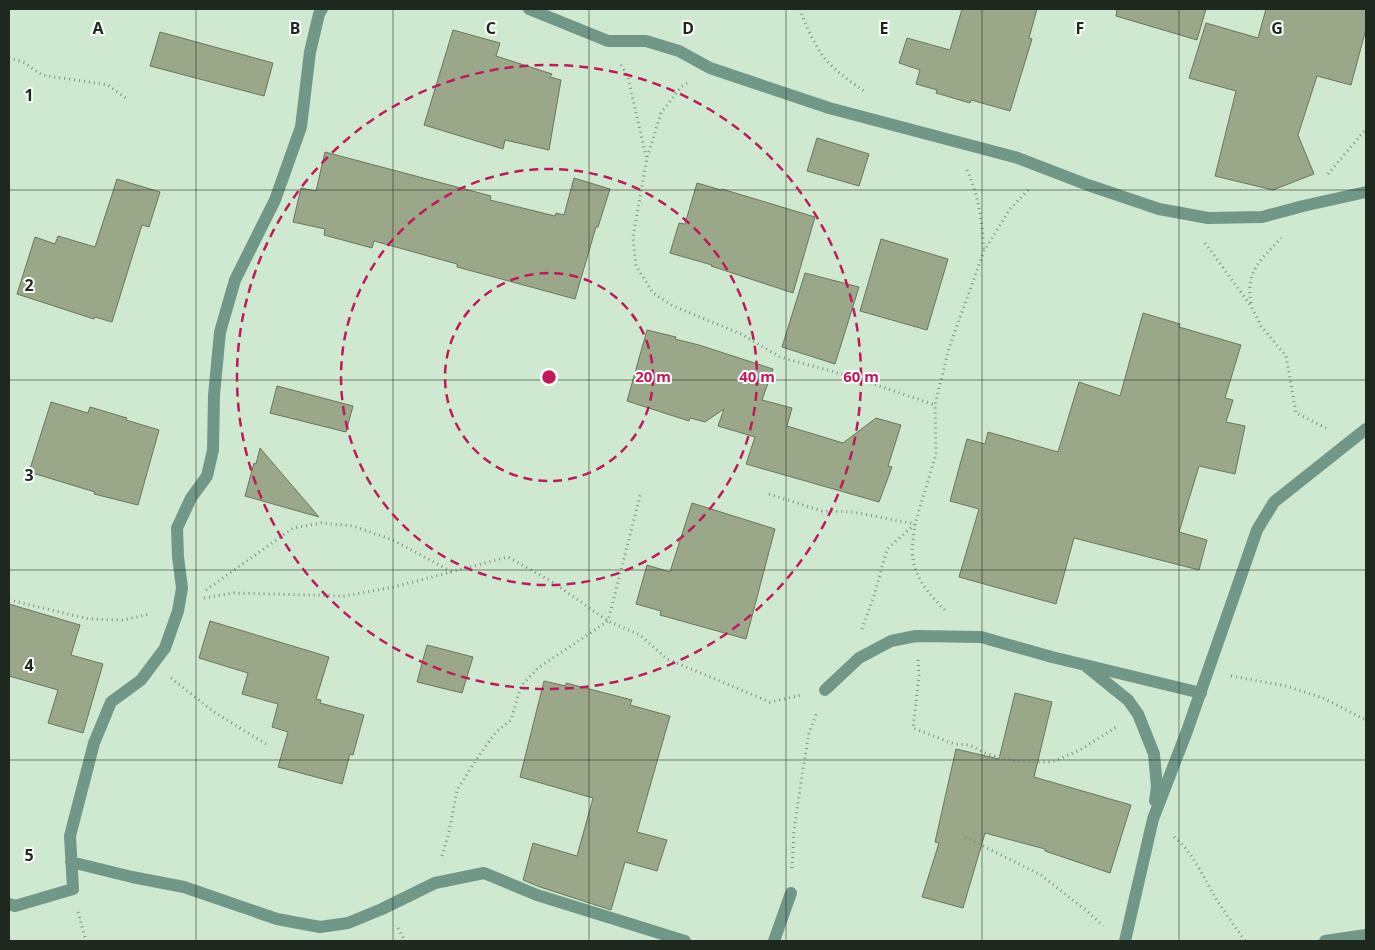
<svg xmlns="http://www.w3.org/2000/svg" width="1375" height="950" viewBox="0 0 1375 950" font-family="'Noto Sans',sans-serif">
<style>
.building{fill:#9ba789;stroke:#6b765b}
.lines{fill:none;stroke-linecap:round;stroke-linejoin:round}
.path{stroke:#7e9180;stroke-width:3;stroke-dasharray:1 4;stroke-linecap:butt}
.minor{stroke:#719789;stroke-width:12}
.grid{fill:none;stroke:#1e281f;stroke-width:1;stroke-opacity:0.55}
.ring{fill:none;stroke:#c2185b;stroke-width:2.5;stroke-dasharray:9 6}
.grid-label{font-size:16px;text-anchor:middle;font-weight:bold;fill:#1e281f;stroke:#fff;stroke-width:4;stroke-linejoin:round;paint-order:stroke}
.centre{fill:#c2185b;stroke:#fff;stroke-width:2.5}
.ring-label{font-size:15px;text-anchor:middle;font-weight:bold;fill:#c2185b;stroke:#fff;stroke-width:4;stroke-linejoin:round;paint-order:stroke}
</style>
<rect width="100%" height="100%" fill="#cfe9d1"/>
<path class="building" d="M962 9H1037L1029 38 1032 39 1010 111 971 100 970 103 936 93 937 90 916 84 920 70 899 63 907 38 950 50Z
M1117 9H1206L1197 40 1116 16Z
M1266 9H1366V29L1351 85 1317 76 1298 135 1314 174 1273 190 1215 176 1236 91 1189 78 1206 23 1258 38Z
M453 30 500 43 496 56 552 74 550 77 561 80 549 150 505 140 503 149 424 125Z
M160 32 273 63 264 96 150 66Z
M817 138 869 154 859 186 807 171Z
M325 152 491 196 490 200 555 216 556 213 564 215 574 178 610 189 598 227H596L575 299 457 267V264L374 241 372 248 324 235 325 229 293 222 301 188 316 191Z
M117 179 160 192 149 227 142 225 112 322 95 317 94 319 17 294 35 237 55 244 58 236 95 247Z
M697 183 721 190 722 189 815 217 793 293 711 266 712 265 670 253 679 223 685 224Z
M881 239 948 259 927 330 860 311Z
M805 273 859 287 835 364 782 347Z
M1143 313 1180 324 1179 327 1241 345 1225 398 1233 400 1226 422 1245 426 1235 474 1199 466 1179 532 1207 540 1199 570 1074 538 1056 604 959 577 979 509 950 501 967 439 985 444 988 432 1058 452 1079 382 1120 396Z
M647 330 676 337 675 339 699 345 773 369 762 400 792 408 787 426 843 443 876 418 901 425 888 466 892 467 879 502 746 464 755 437 718 426 724 409 705 422 690 418 689 421 627 401Z
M277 386 353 406 346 432 270 413Z
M51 402 88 413 90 407 127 418 126 420 159 430 138 505 94 494 95 492 29 472Z
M260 448 319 517 245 496 254 463 256 464Z
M692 503 775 529 746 639 660 615 661 611 636 604 647 565 670 572Z
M9 604 80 625 71 655 103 664 83 733 48 723 58 690 9 676Z
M210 621 329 657 316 699 321 700 320 703 364 715 353 755 350 754 342 784 278 767 288 732 272 727 278 704 242 694 248 673 199 658Z
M427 645 473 657 462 693 417 682Z
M544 681 566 686V683L632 700 630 705 670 716 637 832 667 840 657 871 625 862 611 910 540 887 523 880 533 843 577 856 593 798 520 777Z
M1015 693 1052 702 1034 777 1131 805 1110 873 1045 851V849L985 833 963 908 922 897 939 843 935 842 956 749 999 759Z"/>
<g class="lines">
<path class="path" d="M800 9C805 24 816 49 827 61 838 73 851 82 864 91
M9 58 23 62 42 75 108 85 127 99
M621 65 628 77 646 157
M687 83 681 87 661 113 647 158 633 237 636 266 653 293 673 306 741 334 780 357 856 378 935 405
M967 170C979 196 982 222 984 251
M1328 174 1366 129
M1205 243 1251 306 1261 326 1286 356 1296 413 1326 428
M1251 303C1245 271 1261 260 1281 238
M769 494 822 511 853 512 915 524C914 534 911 550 913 559 916 580 932 598 947 612
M206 590 293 528 321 523 353 526 393 540 452 572
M204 598 234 593 344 596 394 587 508 557 554 583 608 621 640 635 667 659 770 702 802 695
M9 600 89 619 123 620 150 614
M862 629 874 596 887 549 915 524 936 454 935 405 949 348 984 251 1010 209 1029 189
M918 660 919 676 913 728 954 744 969 745 987 754 1021 762H1052L1080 750 1118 726
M1231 676 1286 686 1323 698 1366 720
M171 678 214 712 266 744
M965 837 1041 875 1088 912 1103 926
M1174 837C1193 852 1202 875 1214 895 1223 911 1235 926 1245 941
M442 856 449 832 457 790 478 757 496 732 511 720 521 686 538 668 608 621 641 492
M792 868 794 831 803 769 809 733 817 712
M78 912 86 941
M398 928 405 941"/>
<path class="minor" d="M529 9 608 41H646L679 51 710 68 829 108 1018 158 1088 185 1159 209 1208 218 1262 217 1303 206 1366 192
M1087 667 1128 700 1138 714 1154 754 1157 787 1155 801
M825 690 859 658 891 641 916 636 981 637 1052 657 1201 693
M71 862 132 877 184 887 277 919 320 927 348 923 382 909 435 883 484 873 537 895 685 941
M9 904 15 906 73 889 70 836 94 743 111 702 141 680 165 648 178 611 182 588 178 557 177 528 191 498 207 476 213 450 214 395 220 332 235 280 275 200 301 127 310 52 319 14 322 9
M774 941 791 893
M1125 941 1153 819 1187 731 1257 530 1274 502 1366 429
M1325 941 1366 935"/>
</g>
<path class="grid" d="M196 9V941M393 9V941M589 9V941M786 9V941M982 9V941M1179 9V941M9 190H1366M9 380H1366M9 570H1366M9 760H1366"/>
<g class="ring">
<circle cx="549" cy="377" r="104"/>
<circle cx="549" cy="377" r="208"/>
<circle cx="549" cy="377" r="312"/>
</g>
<g class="grid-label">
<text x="98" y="34">A</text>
<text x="295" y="34">B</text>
<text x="491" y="34">C</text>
<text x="688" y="34">D</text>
<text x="884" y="34">E</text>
<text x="1080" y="34">F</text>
<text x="1277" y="34">G</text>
<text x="29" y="101">1</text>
<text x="29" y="291">2</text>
<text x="29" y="481">3</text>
<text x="29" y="671">4</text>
<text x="29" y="861">5</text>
</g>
<circle cx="549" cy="377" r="8" class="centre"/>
<g class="ring-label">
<text x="653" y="382">20 m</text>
<text x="757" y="382">40 m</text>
<text x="861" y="382">60 m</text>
</g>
<rect width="1375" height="950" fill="none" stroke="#1e281f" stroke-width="20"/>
</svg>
